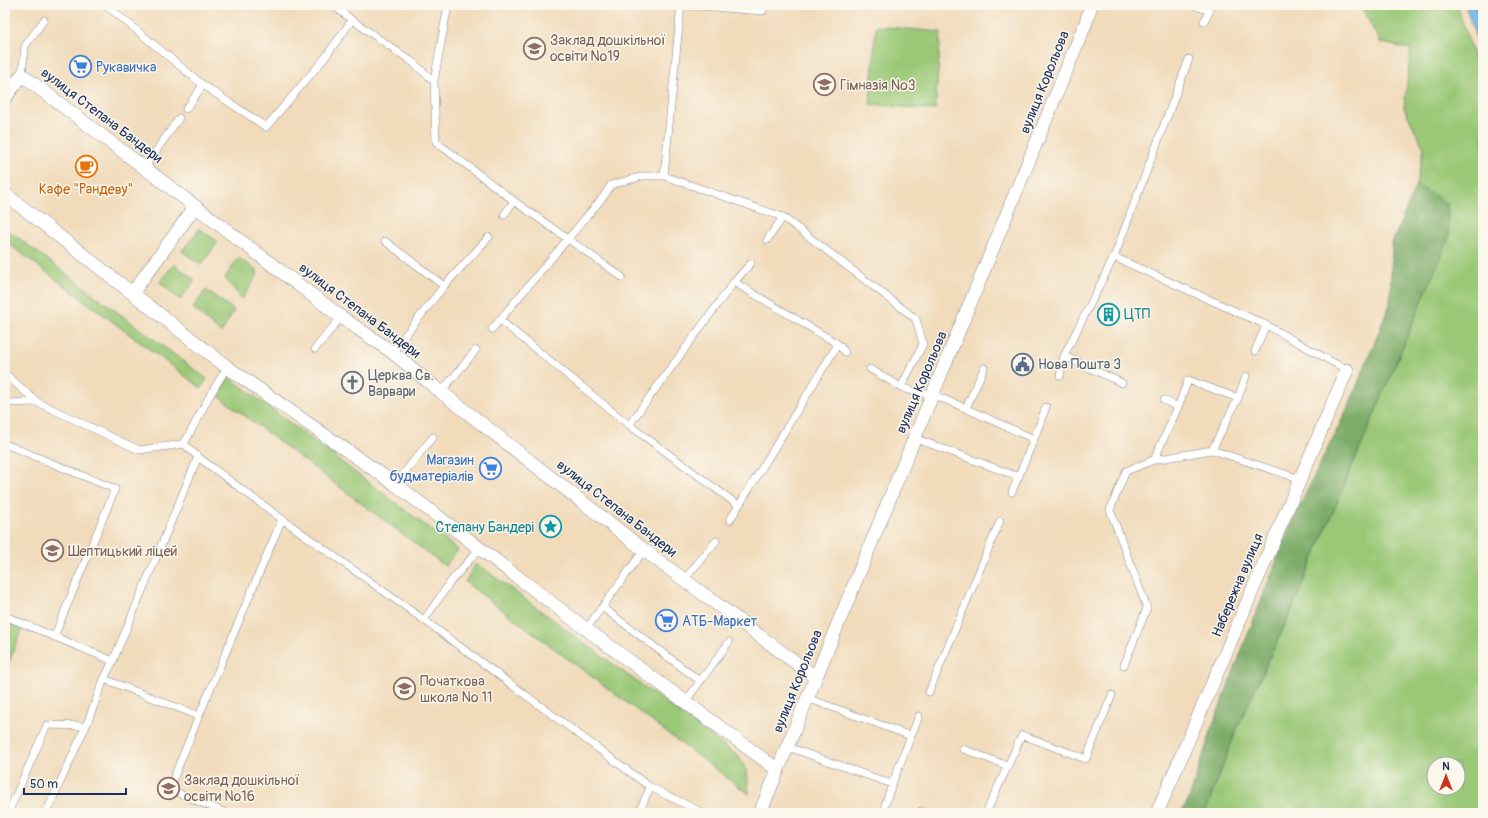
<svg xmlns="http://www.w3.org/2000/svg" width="1488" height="818" viewBox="0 0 1488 818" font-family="Pangolin,sans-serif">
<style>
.green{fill:#9ac876;stroke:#5a7c6a;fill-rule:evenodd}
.forest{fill:#7bac67;stroke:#4b6e62}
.water{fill:#6db6e5;stroke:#4472a2}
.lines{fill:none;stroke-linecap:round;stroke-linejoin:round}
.service-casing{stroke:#86858c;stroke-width:8}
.minor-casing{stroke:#86858c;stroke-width:14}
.service{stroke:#fff;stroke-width:7}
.minor{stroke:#fff;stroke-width:13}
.labels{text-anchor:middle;stroke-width:3;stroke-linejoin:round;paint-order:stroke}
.education-label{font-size:14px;fill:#785e54;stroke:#fbf7ec;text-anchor:start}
.shop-label{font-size:14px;fill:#366cbe;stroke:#fbf7ec;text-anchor:start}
.street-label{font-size:14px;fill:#1b2f5e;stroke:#fbf7ec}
.food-label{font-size:14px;fill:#c56008;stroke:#fbf7ec}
.culture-label{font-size:14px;fill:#0d838f;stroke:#fbf7ec;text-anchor:start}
.service-label{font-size:14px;fill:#4e5e75;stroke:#fbf7ec;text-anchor:start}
.worship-label{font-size:14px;fill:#5b616d;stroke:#fbf7ec;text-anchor:start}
</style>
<rect width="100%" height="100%" fill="#fbf7ec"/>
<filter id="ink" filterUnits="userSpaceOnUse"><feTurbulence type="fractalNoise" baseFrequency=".025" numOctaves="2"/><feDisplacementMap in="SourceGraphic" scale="8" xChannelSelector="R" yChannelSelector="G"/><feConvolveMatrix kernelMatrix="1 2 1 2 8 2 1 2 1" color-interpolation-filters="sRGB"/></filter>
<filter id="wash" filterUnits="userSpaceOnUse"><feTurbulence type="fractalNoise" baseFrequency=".012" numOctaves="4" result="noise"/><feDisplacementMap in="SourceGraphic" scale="16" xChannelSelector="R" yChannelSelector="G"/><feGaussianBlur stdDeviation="0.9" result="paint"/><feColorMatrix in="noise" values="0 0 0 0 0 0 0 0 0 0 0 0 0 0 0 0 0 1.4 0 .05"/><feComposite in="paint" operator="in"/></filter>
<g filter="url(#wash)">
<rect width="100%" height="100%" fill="#f1dbbb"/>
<path class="green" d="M1360 5H1457L1483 85V813H1205L1237 728 1289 616 1449 237 1416 185 1424 148 1404 108 1411 49 1381 43ZM1434 764H1458V788H1434Z
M876 26 941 32 935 110 870 104Z
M5 228 207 379 201 388 5 241Z
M199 229 218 242 201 265 182 251Z
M238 258 257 270V276L242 299 225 278Z
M174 264 195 280 180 300 160 282Z
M206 290 234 310 221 333 193 308Z
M229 377 458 550 445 566 217 395Z
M476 563 739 757 747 770 749 794 465 582Z
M5 616 24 625 5 672Z"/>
<path class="forest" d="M1416 185 1447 203 1449 237 1289 616 1237 728 1205 813H1181L1189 799 1214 722 1290 526 1350 403 1390 304 1392 243Z"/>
<path class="water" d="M1465 5H1483V58Z"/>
</g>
<g filter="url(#ink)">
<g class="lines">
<defs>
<path id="service" d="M106 5 203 85 266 127 324 59 352 20
M334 5V6L352 20 411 61 434 81 436 142 514 201 622 277
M686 5 763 11 764 5
M1193 5 1210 11 1204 21
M22 75 25 46 44 20
M434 81 448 5
M186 109 203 85
M144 168 179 118
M664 176 681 5
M504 215 514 201
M767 240 783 217
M385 241 444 286
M1114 257 1266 325 1347 370
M734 282 838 344 845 352
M500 320 629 425 738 505
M492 329 604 196 611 185 643 176H664L783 217 916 319 923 344 901 387 912 391 933 395 956 404 1034 439 1046 407
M315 349 341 317
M1255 351 1266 325
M392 352 444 286 489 237
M1064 356 1122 383
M870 369 901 387
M5 374 37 402 139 450 184 444 198 457 282 519 424 620 650 787 703 813
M1060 376 1064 356 1114 257 1189 59
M441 392 476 350
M1164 400 1178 407
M5 403 37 402
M966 408 984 368
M629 425 734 282 751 263
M914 438 1019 477
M5 444 115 489 54 637
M184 444 209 397 227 367
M1212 450 1300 479
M1154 460 1212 450 1238 398
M395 484 433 437
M1012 492 1034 439
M730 520 838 344
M684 580 716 541
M602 607 700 681
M5 616 113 661
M424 620 451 581 480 548
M586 629 644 550
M1124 665 1147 608 1110 510 1126 471 1154 460 1178 407 1188 380 1238 398 1246 376
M104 679 199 716 282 519
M929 692 1000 521
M807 698 911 736
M685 702 729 642
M199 716 169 789 226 813
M788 747 892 784
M963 749 1008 766
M885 805 892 784 919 716
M921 811 926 813
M8 813 47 725 86 726
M46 813 86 726 104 679 113 661 198 457
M639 813 650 787
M986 813 1022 735 1086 759 1112 695"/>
<path id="minor" d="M5 98 22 75 341 317 392 352 441 392 644 550 815 677
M5 194 227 367 395 484 586 629 778 770
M133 292 195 207
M760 813 1086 22 1091 5
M1157 813 1347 370"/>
</defs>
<use href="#service" class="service-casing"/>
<use href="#minor" class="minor-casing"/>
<use href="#service" class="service"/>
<use href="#minor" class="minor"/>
</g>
</g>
<defs>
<symbol id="school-ring" viewBox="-11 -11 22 22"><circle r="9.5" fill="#fbf7ec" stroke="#8d6e63" stroke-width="1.5"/><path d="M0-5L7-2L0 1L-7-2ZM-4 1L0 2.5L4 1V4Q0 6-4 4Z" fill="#8d6e63"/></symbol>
<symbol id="supermarket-ring" viewBox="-11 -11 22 22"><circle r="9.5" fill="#fbf7ec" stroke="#3f7fe0" stroke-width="1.5"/><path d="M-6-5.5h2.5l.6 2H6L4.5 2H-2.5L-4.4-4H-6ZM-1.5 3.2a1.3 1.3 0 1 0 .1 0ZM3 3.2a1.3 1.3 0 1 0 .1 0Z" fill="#3f7fe0"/></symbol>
<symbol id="cafe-ring" viewBox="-11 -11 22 22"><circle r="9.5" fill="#fbf7ec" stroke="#e8710a" stroke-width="1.5"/><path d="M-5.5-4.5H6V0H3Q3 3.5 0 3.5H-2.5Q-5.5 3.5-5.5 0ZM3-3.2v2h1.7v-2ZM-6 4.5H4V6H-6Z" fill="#e8710a"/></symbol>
<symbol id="building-ring" viewBox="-11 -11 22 22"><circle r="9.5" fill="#fbf7ec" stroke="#0f9aa8" stroke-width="1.5"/><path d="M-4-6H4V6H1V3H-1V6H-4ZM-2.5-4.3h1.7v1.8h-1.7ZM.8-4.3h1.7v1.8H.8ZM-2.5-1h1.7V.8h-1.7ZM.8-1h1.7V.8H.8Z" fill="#0f9aa8"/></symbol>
<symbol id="civic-ring" viewBox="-11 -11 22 22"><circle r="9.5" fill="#fbf7ec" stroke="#5c6f8a" stroke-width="1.5"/><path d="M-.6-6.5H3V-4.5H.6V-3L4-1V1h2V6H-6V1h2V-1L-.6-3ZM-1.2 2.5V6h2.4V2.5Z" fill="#5c6f8a"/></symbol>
<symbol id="church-ring" viewBox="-11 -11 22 22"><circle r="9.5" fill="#fbf7ec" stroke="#6b7280" stroke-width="1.5"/><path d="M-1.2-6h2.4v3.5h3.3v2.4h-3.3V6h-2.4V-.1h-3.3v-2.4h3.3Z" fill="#6b7280"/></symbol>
<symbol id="sight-ring" viewBox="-11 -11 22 22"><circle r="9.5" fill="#fbf7ec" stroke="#0f9aa8" stroke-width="1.5"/><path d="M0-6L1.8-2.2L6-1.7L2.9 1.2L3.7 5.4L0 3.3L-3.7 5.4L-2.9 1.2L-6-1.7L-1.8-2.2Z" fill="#0f9aa8"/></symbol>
</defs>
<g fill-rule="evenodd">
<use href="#school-ring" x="522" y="36" width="25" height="25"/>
<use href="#supermarket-ring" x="68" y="54" width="25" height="25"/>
<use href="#school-ring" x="812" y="72" width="25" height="25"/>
<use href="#cafe-ring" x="74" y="154" width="25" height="25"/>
<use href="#building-ring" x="1096" y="302" width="25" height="25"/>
<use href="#civic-ring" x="1010" y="352" width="25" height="25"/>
<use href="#church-ring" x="340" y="370" width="25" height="25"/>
<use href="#supermarket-ring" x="478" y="456" width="25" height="25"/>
<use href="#sight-ring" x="538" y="514" width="25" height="25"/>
<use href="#school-ring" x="40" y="538" width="25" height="25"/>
<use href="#supermarket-ring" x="654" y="608" width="25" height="25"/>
<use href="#school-ring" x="392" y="676" width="25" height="25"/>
<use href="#school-ring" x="156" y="776" width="25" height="25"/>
</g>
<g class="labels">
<g class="education-label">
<text x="550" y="45">Заклад дошкільної<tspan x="550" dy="16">освіти №19</tspan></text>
<text x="840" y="90">Гімназія №3</text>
<text x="68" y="556">Шептицький ліцей</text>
<text x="420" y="686">Початкова<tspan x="420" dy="16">школа № 11</tspan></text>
<text x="184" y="785">Заклад дошкільної<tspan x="184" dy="16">освіти №16</tspan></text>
</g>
<g class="shop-label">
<text x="96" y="72">Рукавичка</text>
<text x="474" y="465" text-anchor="end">Магазин<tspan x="474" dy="16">будматеріалів</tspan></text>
<text x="682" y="626">АТБ-Маркет</text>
</g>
<g class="street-label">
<text transform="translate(1044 82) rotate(-68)" y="5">вулиця Корольова</text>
<text transform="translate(102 115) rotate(37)" y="5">вулиця Степана Бандери</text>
<text transform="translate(360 310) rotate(37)" y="5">вулиця Степана Бандери</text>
<text transform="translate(921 382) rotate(-67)" y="5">вулиця Корольова</text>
<text transform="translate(617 508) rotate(38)" y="5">вулиця Степана Бандери</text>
<text transform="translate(1237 585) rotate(-67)" y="5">Набережна вулиця</text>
<text transform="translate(797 681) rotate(-68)" y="5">вулиця Корольова</text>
</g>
<g class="food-label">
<text x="86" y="194">Кафе "Рандеву"</text>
</g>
<g class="culture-label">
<text x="1124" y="319">ЦТП</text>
<text x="534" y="532" text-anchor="end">Степану Бандері</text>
</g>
<g class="service-label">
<text x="1038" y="369">Нова Пошта 3</text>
</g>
<g class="worship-label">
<text x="368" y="380">Церква Св.<tspan x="368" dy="16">Варвари</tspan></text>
</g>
</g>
<rect width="1488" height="818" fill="none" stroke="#fbf7ec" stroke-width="20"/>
<g transform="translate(1446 776)"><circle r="19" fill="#fbf7ec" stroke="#a1a7b3"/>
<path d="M0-3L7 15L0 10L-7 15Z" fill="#c8321e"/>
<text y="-6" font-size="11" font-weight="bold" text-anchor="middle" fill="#1b2f5e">N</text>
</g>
<path d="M24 788v6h102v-6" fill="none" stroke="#1b2f5e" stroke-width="2"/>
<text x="30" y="788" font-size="12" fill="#1b2f5e" stroke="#fbf7ec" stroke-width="3" paint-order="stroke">50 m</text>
</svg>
